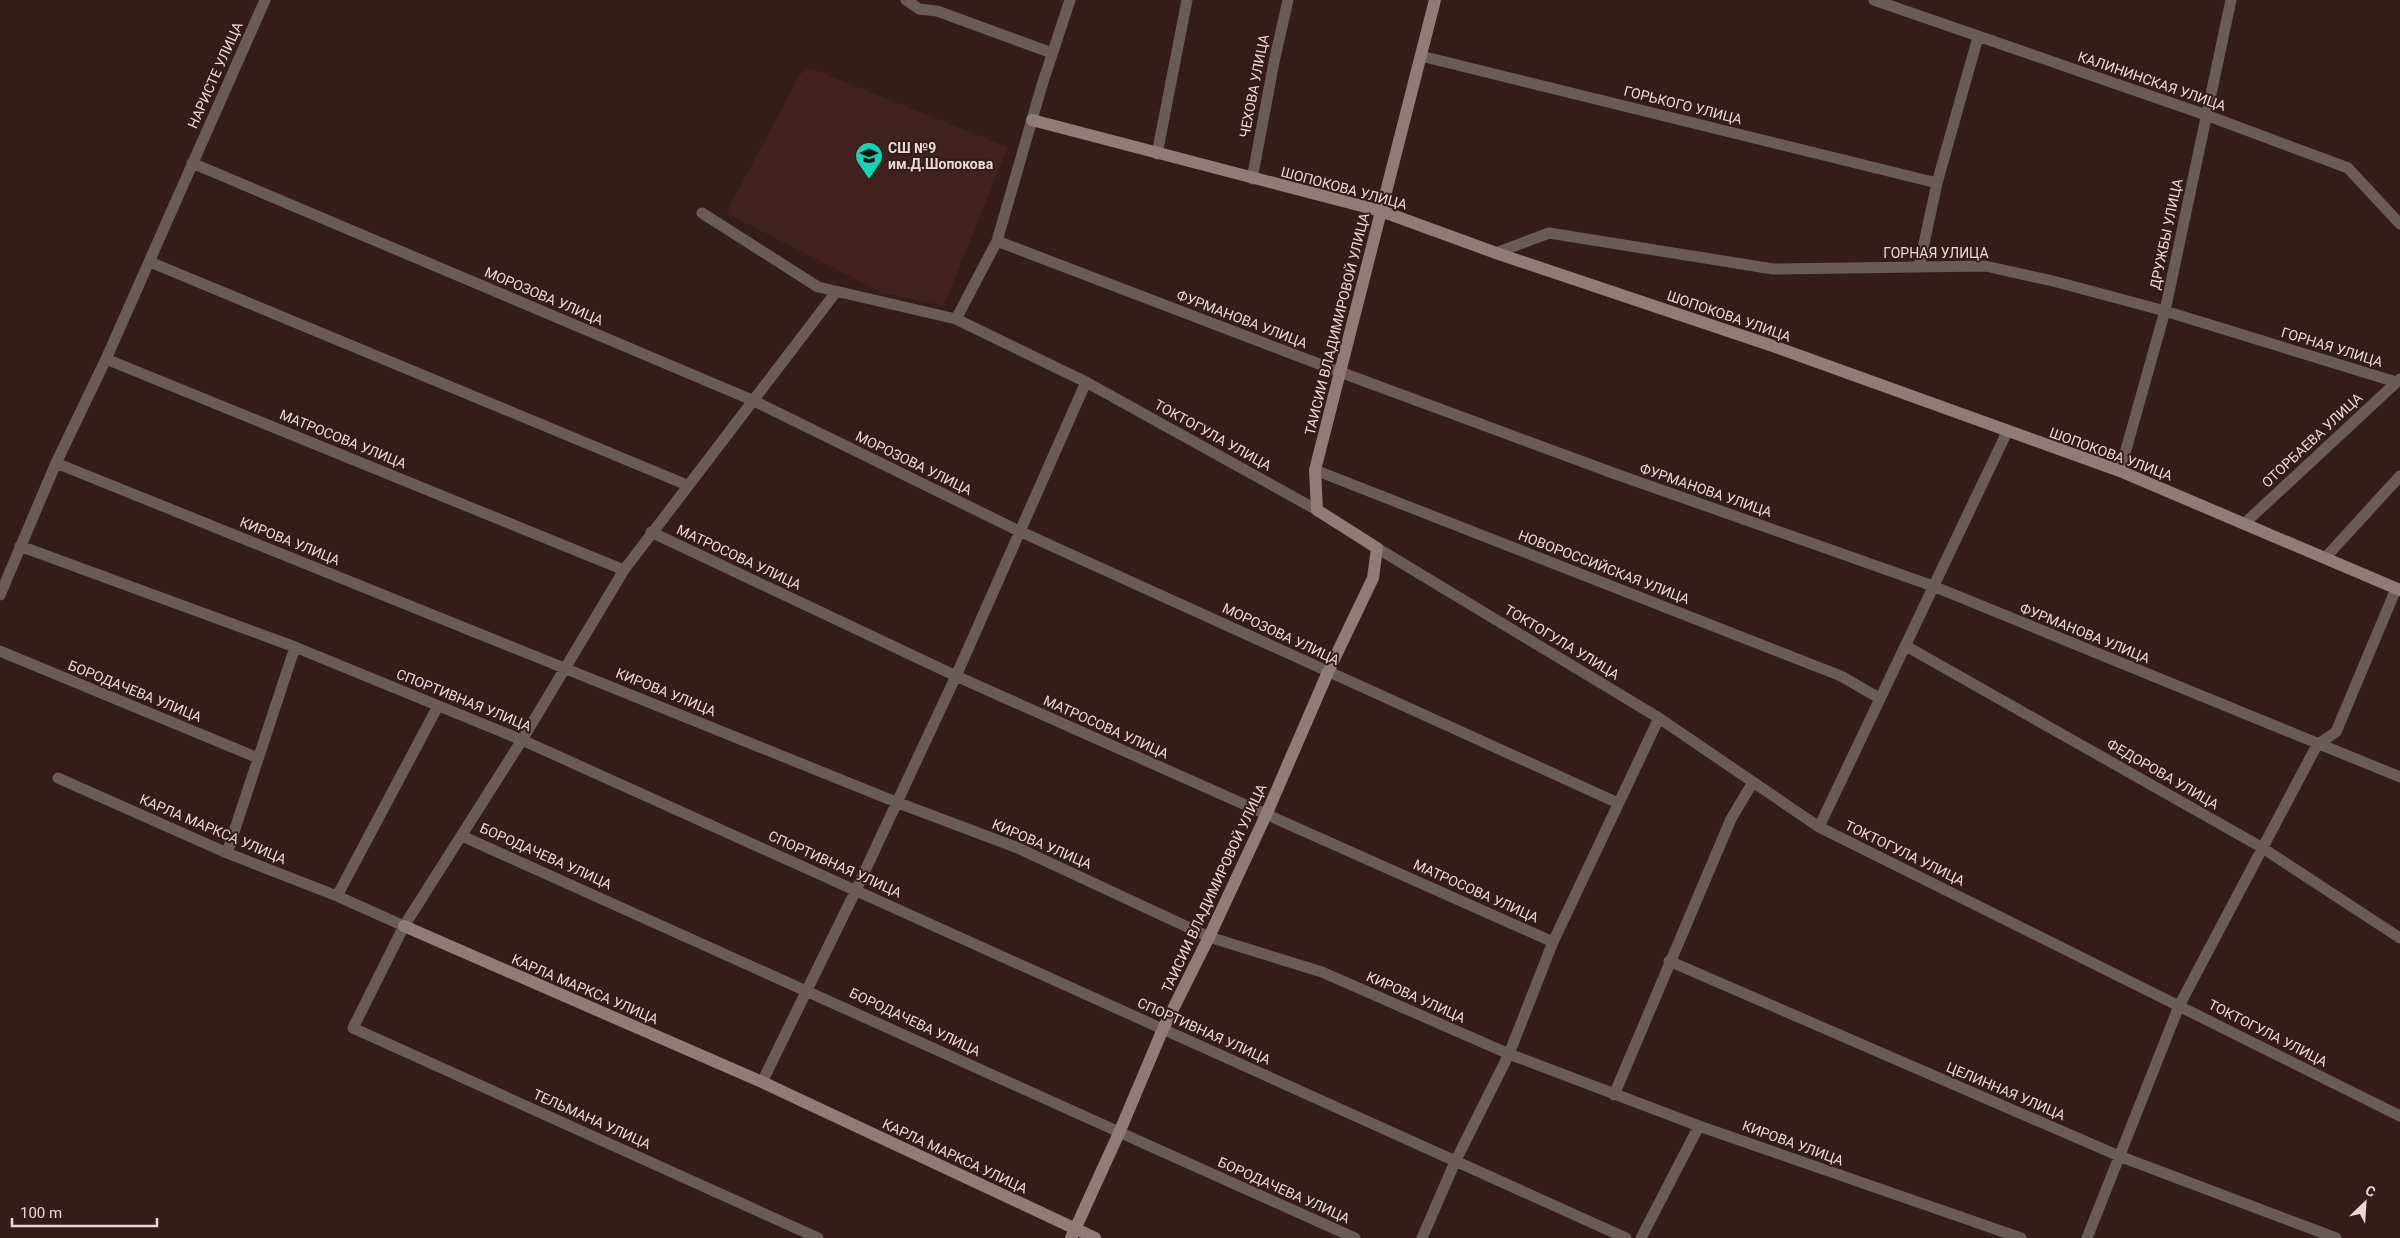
<svg xmlns="http://www.w3.org/2000/svg" width="2400" height="1238" viewBox="0 0 2400 1238" font-family="Roboto,sans-serif">
<style>
.built{fill:#40211e}
.lines{fill:none;stroke-linecap:round;stroke-linejoin:round}
.street{stroke:#685b5a;stroke-width:11}
.secondary{stroke:#907b79;stroke-width:12}
.labels{text-anchor:middle;stroke-width:4;stroke-linejoin:round;paint-order:stroke}
.street-label{font-size:14px;fill:#e9d8d6;stroke:#331c19}
.poi-label{font-size:14px;font-weight:bold;fill:#e9d8d6;stroke:#331c19;text-anchor:start}
</style>
<rect width="100%" height="100%" fill="#331c19"/>
<path class="built" d="M810 68 1008 147 944 306 883 293 726 213 800 74Z"/>
<g class="lines">
<path class="street" d="M906 0 919 9 937 11 1052 53
M1874 0 2206 115 2348 168 2400 224
M1421 56 1937 183
M1157 154 1187 0
M192 163 752 400 1019 531 1618 803
M1252 179 1274 62 1288 0
M702 213 818 287 956 319 1086 382 1317 510
M997 241 1340 372 1613 473 1933 586 2400 777
M1496 253 1549 233 1773 269 1985 266 2053 281 2165 311 2396 382
M150 262 687 485
M1919 267 1937 183 1978 37
M956 319 997 241 1042 85 1070 0
M106 359 624 570
M56 463 896 802 1018 848 1209 937 1322 972 1509 1054 1699 1126 2021 1238
M1315 470 1841 676 1879 698
M2120 471 2165 311 2231 0
M2245 523 2400 379
M651 532 956 676 1553 942
M20 546 295 647 522 740 1626 1238
M1377 548 1659 718 1819 827 2400 1116
M2325 558 2400 476
M0 595 56 463 106 359 265 0
M1906 646 2261 847 2400 938
M0 651 258 758
M58 778 227 853 337 896 404 926
M1819 827 2007 432
M462 836C761 968 1057 1105 1355 1238
M227 853 295 647
M337 896 438 706
M1669 961 2119 1156 2336 1238
M762 1082 856 890 956 676 1086 382
M1614 1095 1731 819 1753 782
M818 1238 353 1028 404 926 522 740 624 570 836 292
M1422 1238 1455 1162 1509 1054 1553 942 1659 718
M1641 1238 1699 1126
M2087 1238 2179 1006 2317 745 2336 732 2396 589"/>
<path class="secondary" d="M1032 120 1381 211 1496 253 1767 344 2120 471 2400 590
M404 926 762 1082 1095 1238
M1071 1238 1119 1133 1163 1029 1209 937 1266 815 1328 672 1373 578 1377 548 1317 510 1315 470 1435 0"/>
</g>
<defs>
<symbol id="school-pin" viewBox="-11 -11 22 30"><path d="M0 17L-7.5 6A9.5 9.5 0 1 1 7.5 6Z" fill="#0fd5b4" stroke="#331c19"/><path d="M0-5L7-2L0 1L-7-2ZM-4 1L0 2.5L4 1V4Q0 6-4 4Z" fill="#111"/></symbol>
</defs>
<g fill-rule="evenodd">
<use href="#school-pin" x="853" y="140" width="32" height="43"/>
</g>
<g class="labels">
<g class="street-label">
<text transform="translate(215 75) rotate(-66)" y="5">НАРИСТЕ УЛИЦА</text>
<text transform="translate(2152 81) rotate(19)" y="5">КАЛИНИНСКАЯ УЛИЦА</text>
<text transform="translate(1254 86) rotate(-79)" y="5">ЧЕХОВА УЛИЦА</text>
<text transform="translate(1683 105) rotate(14)" y="5">ГОРЬКОГО УЛИЦА</text>
<text transform="translate(1344 188) rotate(15)" y="5">ШОПОКОВА УЛИЦА</text>
<text transform="translate(2166 234) rotate(-78)" y="5">ДРУЖБЫ УЛИЦА</text>
<text x="1936" y="258">ГОРНАЯ УЛИЦА</text>
<text transform="translate(544 296) rotate(23)" y="5">МОРОЗОВА УЛИЦА</text>
<text transform="translate(1729 316) rotate(19)" y="5">ШОПОКОВА УЛИЦА</text>
<text transform="translate(1242 319) rotate(21)" y="5">ФУРМАНОВА УЛИЦА</text>
<text transform="translate(1337 324) rotate(-76)" y="5">ТАИСИИ ВЛАДИМИРОВОЙ УЛИЦА</text>
<text transform="translate(2332 347) rotate(17)" y="5">ГОРНАЯ УЛИЦА</text>
<text transform="translate(1213 435) rotate(29)" y="5">ТОКТОГУЛА УЛИЦА</text>
<text transform="translate(343 439) rotate(22)" y="5">МАТРОСОВА УЛИЦА</text>
<text transform="translate(2312 440) rotate(-43)" y="5">ОТОРБАЕВА УЛИЦА</text>
<text transform="translate(2111 454) rotate(20)" y="5">ШОПОКОВА УЛИЦА</text>
<text transform="translate(914 463) rotate(26)" y="5">МОРОЗОВА УЛИЦА</text>
<text transform="translate(1706 490) rotate(19)" y="5">ФУРМАНОВА УЛИЦА</text>
<text transform="translate(290 541) rotate(22)" y="5">КИРОВА УЛИЦА</text>
<text transform="translate(739 557) rotate(25)" y="5">МАТРОСОВА УЛИЦА</text>
<text transform="translate(1604 567) rotate(21)" y="5">НОВОРОССИЙСКАЯ УЛИЦА</text>
<text transform="translate(2085 633) rotate(22)" y="5">ФУРМАНОВА УЛИЦА</text>
<text transform="translate(1281 634) rotate(25)" y="5">МОРОЗОВА УЛИЦА</text>
<text transform="translate(1562 642) rotate(31)" y="5">ТОКТОГУЛА УЛИЦА</text>
<text transform="translate(135 691) rotate(22)" y="5">БОРОДАЧЕВА УЛИЦА</text>
<text transform="translate(666 692) rotate(22)" y="5">КИРОВА УЛИЦА</text>
<text transform="translate(464 700) rotate(22)" y="5">СПОРТИВНАЯ УЛИЦА</text>
<text transform="translate(1106 727) rotate(24)" y="5">МАТРОСОВА УЛИЦА</text>
<text transform="translate(2163 774) rotate(30)" y="5">ФЕДОРОВА УЛИЦА</text>
<text transform="translate(213 829) rotate(23)" y="5">КАРЛА МАРКСА УЛИЦА</text>
<text transform="translate(1042 844) rotate(23)" y="5">КИРОВА УЛИЦА</text>
<text transform="translate(1905 853) rotate(26)" y="5">ТОКТОГУЛА УЛИЦА</text>
<text transform="translate(546 856) rotate(24)" y="5">БОРОДАЧЕВА УЛИЦА</text>
<text transform="translate(835 864) rotate(24)" y="5">СПОРТИВНАЯ УЛИЦА</text>
<text transform="translate(1214 888) rotate(-65)" y="5">ТАИСИИ ВЛАДИМИРОВОЙ УЛИЦА</text>
<text transform="translate(1476 891) rotate(24)" y="5">МАТРОСОВА УЛИЦА</text>
<text transform="translate(585 989) rotate(23)" y="5">КАРЛА МАРКСА УЛИЦА</text>
<text transform="translate(1416 997) rotate(24)" y="5">КИРОВА УЛИЦА</text>
<text transform="translate(915 1022) rotate(25)" y="5">БОРОДАЧЕВА УЛИЦА</text>
<text transform="translate(1204 1031) rotate(24)" y="5">СПОРТИВНАЯ УЛИЦА</text>
<text transform="translate(2268 1033) rotate(27)" y="5">ТОКТОГУЛА УЛИЦА</text>
<text transform="translate(2006 1091) rotate(23)" y="5">ЦЕЛИННАЯ УЛИЦА</text>
<text transform="translate(592 1119) rotate(24)" y="5">ТЕЛЬМАНА УЛИЦА</text>
<text transform="translate(1793 1143) rotate(20)" y="5">КИРОВА УЛИЦА</text>
<text transform="translate(955 1156) rotate(25)" y="5">КАРЛА МАРКСА УЛИЦА</text>
<text transform="translate(1284 1190) rotate(24)" y="5">БОРОДАЧЕВА УЛИЦА</text>
</g>
<g class="poi-label">
<text x="888" y="153">СШ №9<tspan x="888" dy="16">им.Д.Шопокова</tspan></text>
</g>
</g>
<g transform="translate(2365 1203) rotate(25)" stroke="#331c19" stroke-width="4" paint-order="stroke">
<path d="M0-4L9 19L0 12L-9 19Z" fill="#e9d8d6"/>
<text y="-8" font-size="14" font-weight="bold" text-anchor="middle" fill="#e9d8d6">С</text>
</g>
<path d="M12 1218v8h145v-8" fill="none" stroke="#e9d8d6" stroke-width="2.5"/>
<text x="20" y="1218" font-size="15" fill="#e9d8d6" stroke="#331c19" stroke-width="4" paint-order="stroke">100 m</text>
</svg>
